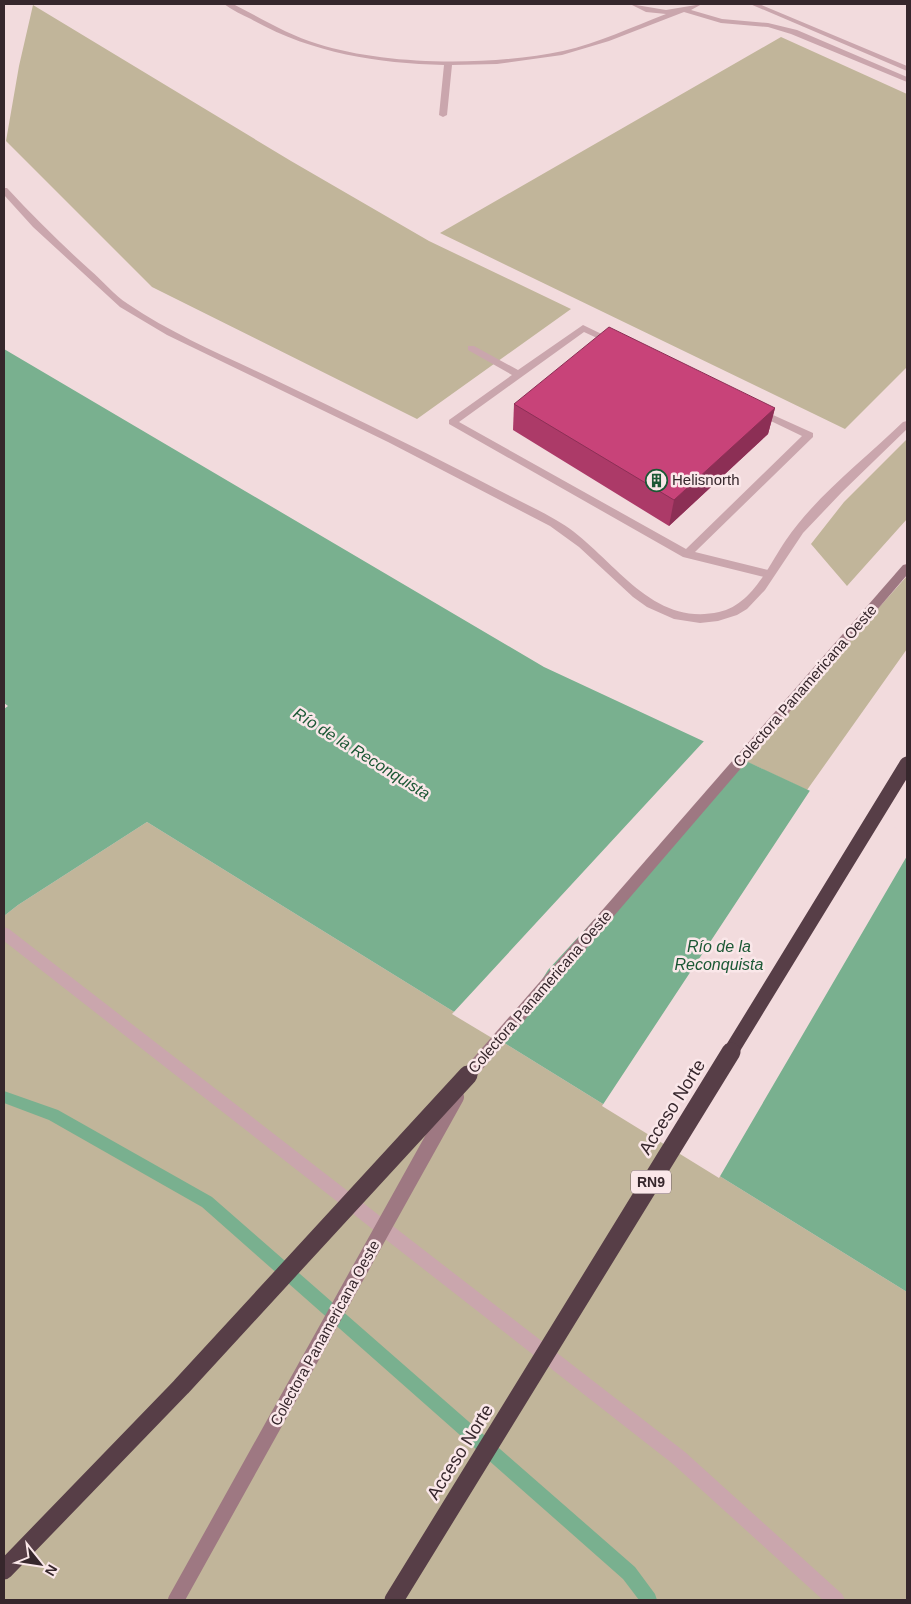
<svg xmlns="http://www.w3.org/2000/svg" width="911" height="1604" viewBox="0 0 911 1604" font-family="Arial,sans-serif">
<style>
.green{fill:#c1b59a}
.water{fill:#79b08f}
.pier{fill:#f2dbdd}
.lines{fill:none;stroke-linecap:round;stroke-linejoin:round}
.stream{fill:#79b08f;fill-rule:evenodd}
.service{fill:#caa6ad;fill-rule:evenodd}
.minor{fill:#caa6ad;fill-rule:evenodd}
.secondary{fill:#9e7882;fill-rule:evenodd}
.secondary-bridge{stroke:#9e7882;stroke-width:16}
.motorway-bridge-far1{stroke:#573e47;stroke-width:15}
.motorway-bridge{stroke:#573e47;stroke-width:19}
.wall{fill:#ac3a68}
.shaded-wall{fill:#8c2f55}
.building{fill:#c84379;stroke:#8c2f55}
.labels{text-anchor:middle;stroke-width:5;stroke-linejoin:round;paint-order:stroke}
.shield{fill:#fae7e9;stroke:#716165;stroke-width:1}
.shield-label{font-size:14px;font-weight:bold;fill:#36272c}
.poi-label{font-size:15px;fill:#36272c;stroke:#fae7e9;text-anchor:start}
.street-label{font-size:15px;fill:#36272c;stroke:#fae7e9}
.water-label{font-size:16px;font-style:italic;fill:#1c5835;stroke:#fae7e9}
.near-street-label{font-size:18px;fill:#36272c;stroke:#fae7e9}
</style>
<rect width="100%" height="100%" fill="#f2dbdd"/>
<path class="green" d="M33 5 291 161 429 241 571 309 417 419 152 287 6 141 19 66Z
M781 37 907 94V367L845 429 440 233Z
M907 439V519L847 586 811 544 844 502Z
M907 576V649L807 790 743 760Z
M147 822 907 1292V1600H4V916L18 905Z"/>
<path class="water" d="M4 349 544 667 907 836V1292L147 822 18 905 4 916V709L8 706 4 703Z"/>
<path class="pier" d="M705 740 743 757 548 970 502 1044 452 1014Z
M811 789 907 833V856L719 1178 602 1106Z"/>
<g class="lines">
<path class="stream" d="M4 1091 58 1110 212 1197 635 1567 655 1594 657 1600H639L623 1579 202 1207 49 1120 4 1103Z"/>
<path class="service" d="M583 325 618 342 613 345 610 344 584 332 459 422 686 549 802 436 754 413V409H760L813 433V437L695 552 772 571 773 574 772 577 768 578 683 557 449 424V420L512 375 468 350V346H474L518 370Z
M4 927 9 929 685 1452 842 1594 845 1600H823L673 1464 4 941Z"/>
<path class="minor" d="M224 4H233C261 18 288 35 318 44 388 66 491 66 563 51 598 43 632 27 666 14L646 12 630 4 666 10 702 4 691 10 722 19 768 23 797 30 907 77V82L791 34 768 27 721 23 684 12 609 41 562 55 497 64 452 65 447 115 443 117 439 115 444 65C376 63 311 53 251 19 242 15 232 10 224 4Z
M750 4H759L907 66V71Z
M4 188H7C34 217 61 244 90 270 103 281 114 295 128 304 172 334 223 355 271 378 340 411 409 444 477 479 503 493 530 505 556 520 610 550 647 628 719 612 752 605 769 565 786 540 816 496 865 459 903 422L907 421V429L842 492 803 533 765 590 747 609 737 615 718 621 700 623 674 619 647 607 633 597 579 547 550 526 388 442 167 335 120 307 33 227 4 195Z"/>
<path class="secondary" d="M907 564V575L473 1080 468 1082 463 1080 461 1075 463 1070 903 565Z"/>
<path class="secondary-bridge" d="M176 1600 456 1097"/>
<path class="motorway-bridge-far1" d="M730 1053 907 764"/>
<path class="motorway-bridge" d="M4 1570 181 1387 468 1075
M394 1600 731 1052"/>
</g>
<path class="wall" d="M514 404 775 408 768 434 669 526 513 430Z"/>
<path class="shaded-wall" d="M775 408 768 434 669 526 674 500Z"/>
<path class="building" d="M609 327 775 408 674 500 514 404Z"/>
<defs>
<symbol id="building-ring" viewBox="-11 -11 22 22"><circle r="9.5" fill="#fae7e9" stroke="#1c5835" stroke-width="1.5"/><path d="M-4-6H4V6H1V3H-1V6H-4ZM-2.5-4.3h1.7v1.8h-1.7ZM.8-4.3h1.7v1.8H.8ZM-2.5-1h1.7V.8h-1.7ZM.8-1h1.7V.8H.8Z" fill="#1c5835"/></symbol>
</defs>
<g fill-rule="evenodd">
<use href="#building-ring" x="644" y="468" width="25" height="25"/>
</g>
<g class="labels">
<rect class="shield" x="631" y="1170.5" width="40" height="23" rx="4"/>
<g class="shield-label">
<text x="651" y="1187">RN9</text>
</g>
<g class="poi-label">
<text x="672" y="485">Helisnorth</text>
</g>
<g class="street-label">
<text transform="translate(805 686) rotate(-49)" y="5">Colectora Panamericana Oeste</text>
<text transform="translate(540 992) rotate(-49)" y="5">Colectora Panamericana Oeste</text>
<text transform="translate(325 1333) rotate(-61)" y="5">Colectora Panamericana Oeste</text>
</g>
<g class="water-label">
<text transform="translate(362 753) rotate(32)" y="6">Río de la Reconquista</text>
<text x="719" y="952">Río de la<tspan x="719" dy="18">Reconquista</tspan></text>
</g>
<g class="near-street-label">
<text transform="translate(672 1107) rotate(-58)" y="6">Acceso Norte</text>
<text transform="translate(460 1452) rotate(-58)" y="6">Acceso Norte</text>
</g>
</g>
<rect width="911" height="1604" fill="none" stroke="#36272c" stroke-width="10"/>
<g transform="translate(40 1564) rotate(120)" stroke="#fae7e9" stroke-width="4" paint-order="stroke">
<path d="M0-4L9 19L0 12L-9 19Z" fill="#36272c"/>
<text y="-8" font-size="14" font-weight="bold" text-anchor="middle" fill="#36272c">N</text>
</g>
</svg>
